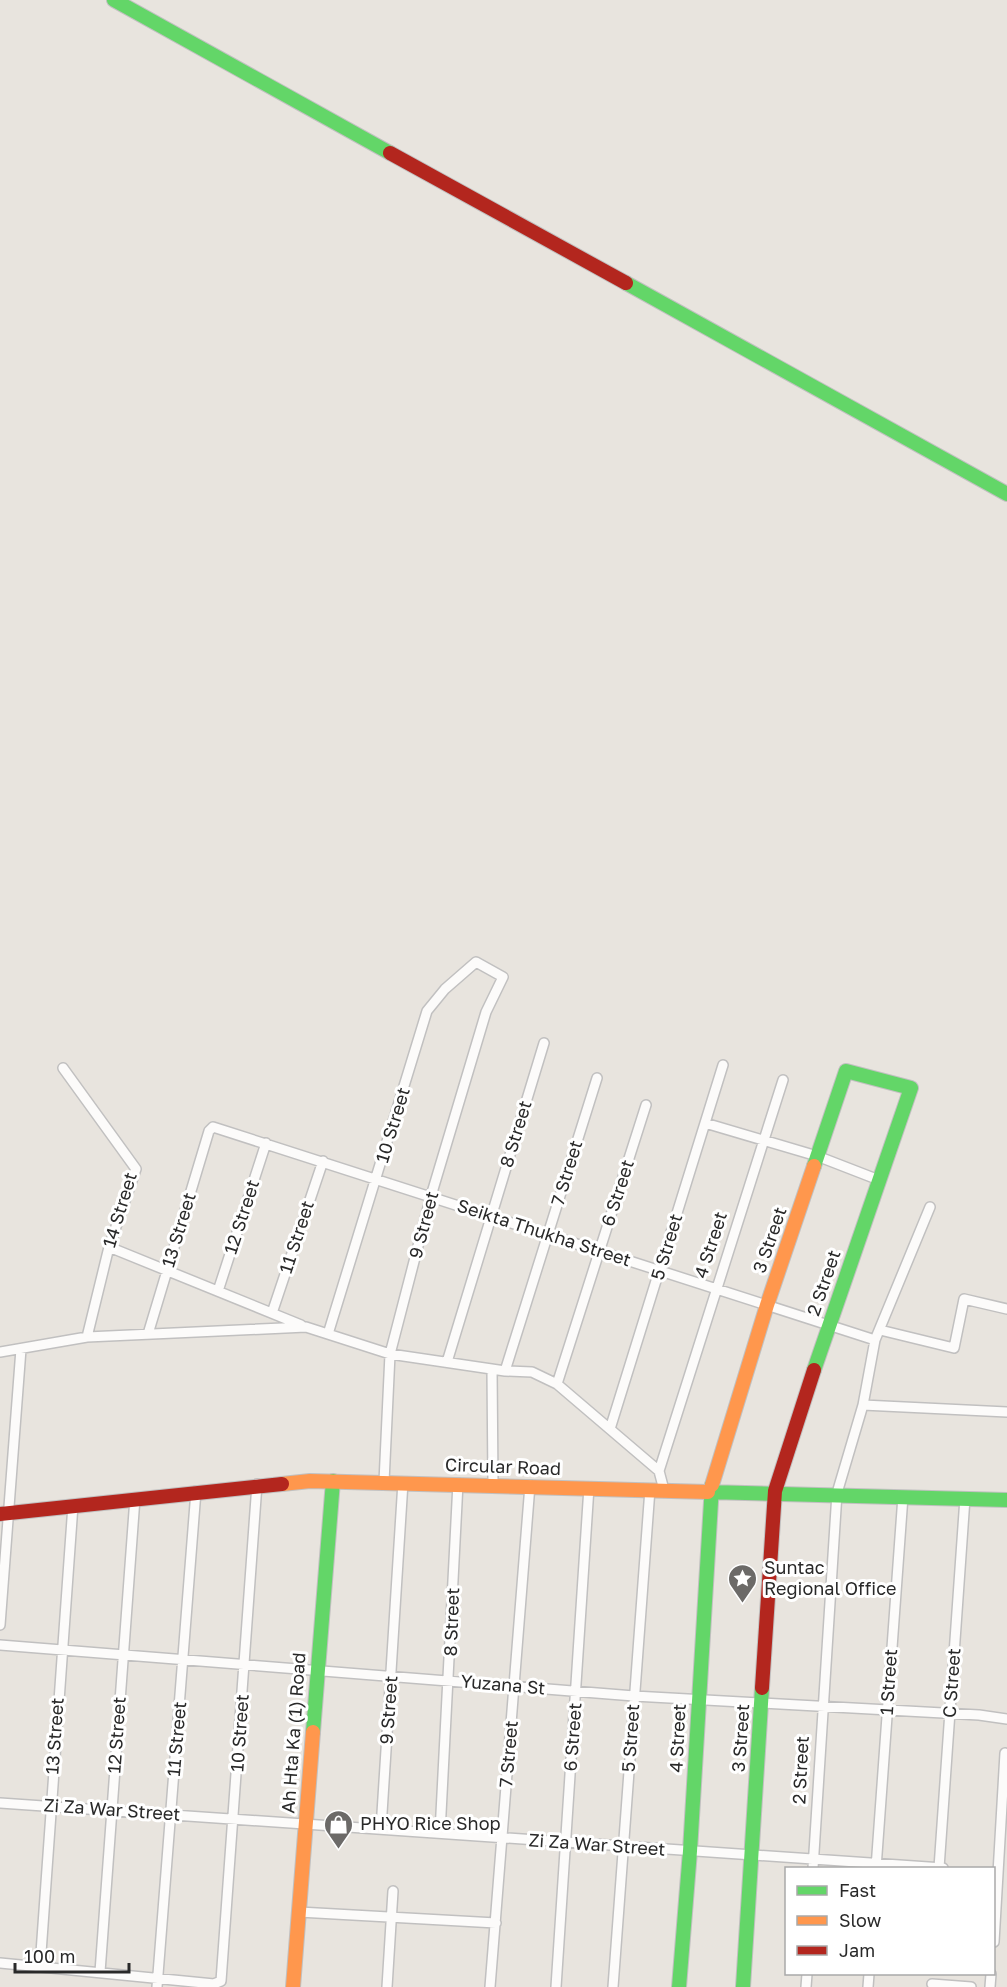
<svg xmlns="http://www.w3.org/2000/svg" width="1007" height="1987" viewBox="0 0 1007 1987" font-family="'Golos Text',sans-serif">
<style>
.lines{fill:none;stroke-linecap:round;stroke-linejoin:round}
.street-casing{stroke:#c1c0c0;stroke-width:12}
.fast-casing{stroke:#c1c0c0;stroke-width:16}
.slow-casing{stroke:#c1c0c0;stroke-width:16}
.jam-casing{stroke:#c1c0c0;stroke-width:16}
.street{stroke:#fcfbfa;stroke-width:9}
.fast{stroke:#63d668;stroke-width:14}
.slow{stroke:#ff974d;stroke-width:14}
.jam{stroke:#b3261e;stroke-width:14}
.labels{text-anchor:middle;stroke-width:6;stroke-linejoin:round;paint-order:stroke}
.street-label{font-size:18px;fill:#292929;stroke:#fff}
.poi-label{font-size:18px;fill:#292929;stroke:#fff;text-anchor:start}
</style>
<rect width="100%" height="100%" fill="#e8e4de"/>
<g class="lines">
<defs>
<path id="street" d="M63 1068 136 1169 109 1247 87 1337
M705 1123 817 1156 879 1180
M109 1247 301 1325
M218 1291 266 1143
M272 1313 323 1161
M880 1330 954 1348 964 1299 1007 1309
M148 1334 209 1131 213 1127 875 1340
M328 1334 427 1011 445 989 476 962 503 977 486 1012 431 1196 390 1354 384 1482
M0 1352 87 1337 306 1327 390 1354 505 1371 532 1372 557 1384 659 1471
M447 1362 544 1043
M492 1369 493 1484
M505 1371 597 1078
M557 1384 646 1105
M863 1405 1007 1412
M610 1429 723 1065
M664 1490 659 1471 783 1080
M0 1625 21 1349
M0 1645 634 1696 979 1715 1007 1719
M0 1803 943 1868
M381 1829 403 1482
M440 1833 458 1483
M813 1868 837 1493 863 1405 875 1340 930 1207
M876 1868 903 1496
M939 1868 965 1498
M299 1912 496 1923
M994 1942 1005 1753
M0 1963 214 1984 221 1981 257 1484
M40 1967 73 1505
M100 1972 135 1498
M932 1984 971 1987
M157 1987 196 1491
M387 1987 393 1891
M490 1987 530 1485
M556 1987 589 1487
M613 1987 650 1489
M806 1987 807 1974
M868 1987 869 1974
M990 1987 991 1974"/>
<path id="fast" d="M114 0 390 153
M626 283 1007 494
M814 1370 911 1088 846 1071 814 1166
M708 1492 1007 1500
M313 1732 333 1481
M679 1987 690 1851 712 1485
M743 1987 762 1688"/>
<path id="slow" d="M282 1484 310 1481 708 1492
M712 1485 767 1305 814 1166
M293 1987 313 1732"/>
<path id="jam" d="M390 153 626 283
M0 1514 282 1484
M762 1688 775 1491 814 1370"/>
</defs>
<use href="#street" class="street-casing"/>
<use href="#fast" class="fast-casing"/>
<use href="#slow" class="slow-casing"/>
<use href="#jam" class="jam-casing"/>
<use href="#street" class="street"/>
<use href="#fast" class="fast"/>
<use href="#slow" class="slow"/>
<use href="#jam" class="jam"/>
</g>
<defs>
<symbol id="sight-pin" viewBox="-11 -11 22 30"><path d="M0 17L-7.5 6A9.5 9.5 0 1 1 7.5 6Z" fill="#6c6a68" stroke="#fff"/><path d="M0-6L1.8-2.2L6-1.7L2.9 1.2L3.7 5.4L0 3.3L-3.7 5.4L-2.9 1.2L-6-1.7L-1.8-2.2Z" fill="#fff"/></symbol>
<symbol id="shop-pin" viewBox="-11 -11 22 30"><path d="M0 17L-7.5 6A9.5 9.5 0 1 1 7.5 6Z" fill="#6c6a68" stroke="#fff"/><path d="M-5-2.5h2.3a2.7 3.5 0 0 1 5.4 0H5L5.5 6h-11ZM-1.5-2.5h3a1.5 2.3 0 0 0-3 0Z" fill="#fff"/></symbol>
</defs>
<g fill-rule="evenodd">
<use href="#sight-pin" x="726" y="1562" width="33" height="45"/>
<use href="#shop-pin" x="322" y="1808" width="33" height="45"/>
</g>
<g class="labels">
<g class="street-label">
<text transform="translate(393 1125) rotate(-73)" y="6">10 Street</text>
<text transform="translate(516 1134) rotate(-73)" y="6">8 Street</text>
<text transform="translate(567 1173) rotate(-73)" y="6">7 Street</text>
<text transform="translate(618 1193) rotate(-72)" y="6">6 Street</text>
<text transform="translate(120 1210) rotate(-73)" y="6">14 Street</text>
<text transform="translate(242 1217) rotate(-72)" y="6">12 Street</text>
<text transform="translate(424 1225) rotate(-75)" y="6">9 Street</text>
<text transform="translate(179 1230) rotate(-73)" y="6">13 Street</text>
<text transform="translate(544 1233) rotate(18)" y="6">Seikta Thukha Street</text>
<text transform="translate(297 1237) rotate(-72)" y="6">11 Street</text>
<text transform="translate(770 1240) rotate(-71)" y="6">3 Street</text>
<text transform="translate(711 1245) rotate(-72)" y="6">4 Street</text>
<text transform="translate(667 1247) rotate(-73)" y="6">5 Street</text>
<text transform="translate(824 1283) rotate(-71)" y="6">2 Street</text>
<text transform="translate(503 1467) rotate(2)" y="6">Circular Road</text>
<text transform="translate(452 1622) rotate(-88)" y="6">8 Street</text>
<text transform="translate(889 1682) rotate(-86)" y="6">1 Street</text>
<text transform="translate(952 1683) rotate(-86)" y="6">C Street</text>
<text transform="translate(503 1685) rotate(5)" y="6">Yuzana St</text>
<text transform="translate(389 1710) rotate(-86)" y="6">9 Street</text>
<text transform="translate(240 1733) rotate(-86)" y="6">10 Street</text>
<text transform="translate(294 1733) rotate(-86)" y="6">Ah Hta Ka (1) Road</text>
<text transform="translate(117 1735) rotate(-86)" y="6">12 Street</text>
<text transform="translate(55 1736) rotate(-86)" y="6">13 Street</text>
<text transform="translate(573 1737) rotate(-86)" y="6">6 Street</text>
<text transform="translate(631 1738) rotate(-86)" y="6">5 Street</text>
<text transform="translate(678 1738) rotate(-87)" y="6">4 Street</text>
<text transform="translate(741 1738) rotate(-86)" y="6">3 Street</text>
<text transform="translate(177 1739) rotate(-85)" y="6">11 Street</text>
<text transform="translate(509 1754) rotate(-85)" y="6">7 Street</text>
<text transform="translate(801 1770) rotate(-87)" y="6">2 Street</text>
<text transform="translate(112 1810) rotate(4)" y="6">Zi Za War Street</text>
<text transform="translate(597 1845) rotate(4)" y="6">Zi Za War Street</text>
</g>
<g class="poi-label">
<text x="764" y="1574">Suntac<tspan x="764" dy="21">Regional Office</tspan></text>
<text x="360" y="1830">PHYO Rice Shop</text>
</g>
</g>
<rect x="785" y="1867" width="210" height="108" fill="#ffffff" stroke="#a9a9a9" stroke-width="1.5"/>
<rect x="797" y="1886" width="30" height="9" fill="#63d668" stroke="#a9a9a9" stroke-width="1.5"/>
<text x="839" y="1897" font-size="18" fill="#292929">Fast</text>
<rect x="797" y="1916" width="30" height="9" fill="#ff974d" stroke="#a9a9a9" stroke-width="1.5"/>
<text x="839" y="1927" font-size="18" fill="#292929">Slow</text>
<rect x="797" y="1946" width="30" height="9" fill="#b3261e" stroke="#a9a9a9" stroke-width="1.5"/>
<text x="839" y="1957" font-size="18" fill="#292929">Jam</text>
<path d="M15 1963v9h114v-9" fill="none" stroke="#292929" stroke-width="3"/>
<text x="24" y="1963" font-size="18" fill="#292929" stroke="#ffffff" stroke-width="4.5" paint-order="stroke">100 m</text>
</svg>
